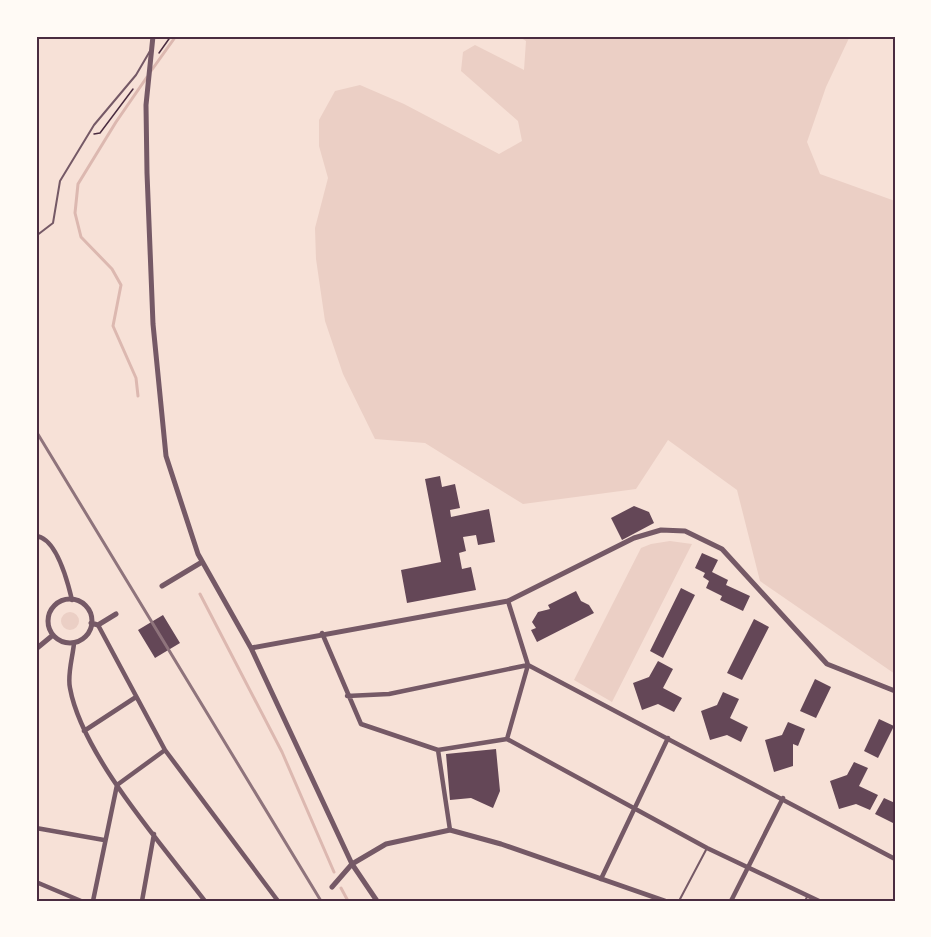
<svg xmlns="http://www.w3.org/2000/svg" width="931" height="937" viewBox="0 0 931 937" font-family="'PT Sans',sans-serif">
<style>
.green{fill:#ebcfc5}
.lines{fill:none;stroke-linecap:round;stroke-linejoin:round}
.stream{stroke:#dcb8b0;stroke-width:3}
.building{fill:#644757}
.path{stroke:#4a2c40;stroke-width:1.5}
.service{stroke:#755966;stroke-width:2}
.minor{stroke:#755966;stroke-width:4.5}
.tertiary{stroke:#755966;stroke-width:5}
.rail{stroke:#8f747c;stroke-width:3}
.neatline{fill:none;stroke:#4a2c40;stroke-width:2}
</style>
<rect width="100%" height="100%" fill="#f7e1d7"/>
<path class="green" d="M518 36H850L826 87 807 142 820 174 895 201V674L760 581 737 490 668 440 636 489 523 504 425 443 375 439 343 374 325 321 316 259 315 228 328 178 319 146V120L335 91 360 85 404 104 499 154 522 141 518 121 461 71 463 52 475 45 524 70 526 41Z
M670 541 692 544 612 702 574 680 641 548 651 544Z
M61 621a9 9 0 1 1 18 0a9 9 0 1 1-18 0Z"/>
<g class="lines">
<path class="stream" d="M151 71 176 36
M138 396 136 378 113 326 121 285 112 269 81 237 75 213 78 184 116 122 147 77
M200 594 282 752 334 872
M341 888 348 901"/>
</g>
<path class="building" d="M440 476 442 487 455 484 460 508 450 510 451 517 489 509 495 542 478 545 476 535 463 537 466 551 459 553 462 569 471 567 476 590 407 603 401 570 441 562 425 479Z
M634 506 649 512 654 523 622 540 611 518Z
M702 553 718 560 712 572 728 580 726 585 750 596 743 611 720 600 722 596 706 588 709 581 703 577 705 573 695 568Z
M681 588 695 595 663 658 650 651Z
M576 591 581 601 589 605 594 613 537 642 531 630 536 628 532 622 538 612 550 609 548 605Z
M163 615 180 643 155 658 138 630Z
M754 619 769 627 742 680 727 673Z
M658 661 673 669 663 688 682 698 674 712 658 704 642 710 633 683 649 677Z
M815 679 831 687 816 718 800 711Z
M723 692 739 699 730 718 748 727 741 742 727 735 710 740 701 711 717 705Z
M879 719 894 726 878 758 864 751Z
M788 722 805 729 798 746 793 744V766L774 772 765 740 782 735Z
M496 749 500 791 493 808 471 798 450 800 446 754Z
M854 762 868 768 859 786 878 795 870 810 856 804 839 809 830 781 847 775Z
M884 798 895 803V824L875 814Z"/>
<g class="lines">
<path class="path" d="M159 53 171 36
M94 134 100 133 133 89"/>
<path class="service" d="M36 236 53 223 60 181 94 125 136 75 150 51
M679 901 707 848
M805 901 808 895"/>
<path class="minor" d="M36 536C57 538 68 583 72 600
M508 601 528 665 895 859
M98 625 165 750 278 901
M322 633 361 724 438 750 507 739 707 848 819 901
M74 643C73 656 67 675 70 688 82 755 163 846 205 901
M347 696 389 694 528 665 507 739
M84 731 136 697
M438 750 450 830
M36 828 104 840
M601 879 668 738
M36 882 81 901
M93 901 117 785 165 750
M142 901 154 834
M731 901 783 798"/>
<path class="tertiary" d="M153 36 146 105 147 173 153 324 166 456 198 554 251 648 352 864 377 901
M162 586 202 562
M48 621a22 22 0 1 1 44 0a22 22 0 1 1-44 0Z
M91 623 98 625 116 614
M251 648 508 601 634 538 661 530 685 531 722 549 827 664 895 691
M36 649 53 635
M332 887 352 864 386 844 450 830 501 844 665 901"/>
<path class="rail" d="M36 431 321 901"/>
</g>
<rect width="931" height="937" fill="none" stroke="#fffaf5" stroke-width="75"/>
<rect x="38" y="38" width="856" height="862" class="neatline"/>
</svg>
